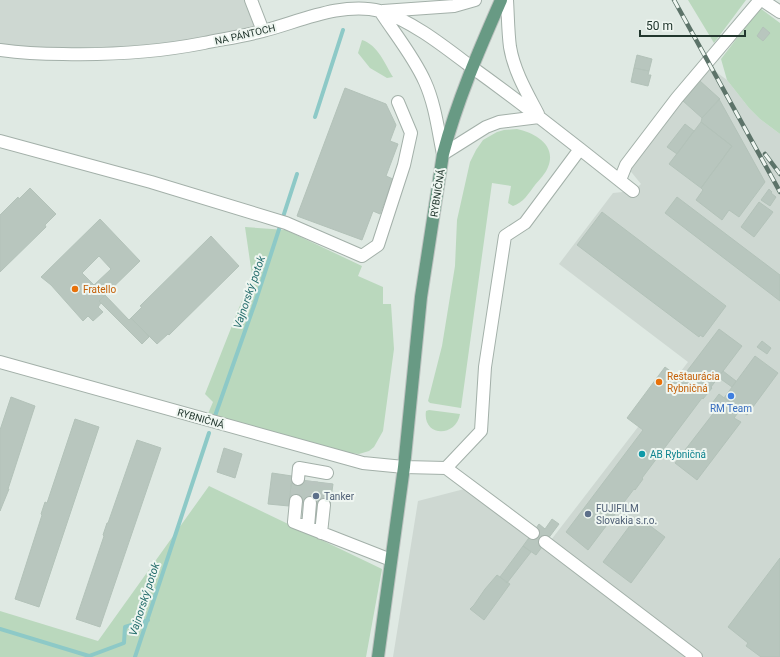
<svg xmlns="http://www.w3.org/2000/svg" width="780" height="657" viewBox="0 0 780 657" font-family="Roboto,sans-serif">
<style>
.built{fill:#ced8d2}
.green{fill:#bad8bd}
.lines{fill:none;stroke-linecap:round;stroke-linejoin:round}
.stream{stroke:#8dc9c7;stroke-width:4}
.building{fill:#b8c6be;stroke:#b3c2b9;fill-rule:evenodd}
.minor-tunnel{stroke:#b9c5bf;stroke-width:12;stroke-dasharray:12 6;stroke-linecap:butt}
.minor-casing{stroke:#a3b0a9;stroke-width:14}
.major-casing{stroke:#bdc3c0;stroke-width:14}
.minor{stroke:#fff;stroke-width:12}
.major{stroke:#689a84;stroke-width:12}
.rail-casing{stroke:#5c7369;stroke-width:4.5}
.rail{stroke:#eff6f1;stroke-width:3;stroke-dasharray:9;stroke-linecap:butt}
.food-dot{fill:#e8710a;stroke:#eff6f1;stroke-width:1.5}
.shop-dot{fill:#3f7fe0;stroke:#eff6f1;stroke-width:1.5}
.culture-dot{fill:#0f9aa8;stroke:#eff6f1;stroke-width:1.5}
.service-dot{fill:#5c6f8a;stroke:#eff6f1;stroke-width:1.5}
.labels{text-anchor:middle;stroke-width:4;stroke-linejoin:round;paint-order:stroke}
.street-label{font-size:10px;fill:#22372e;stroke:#eff6f1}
.food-label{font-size:10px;fill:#c56008;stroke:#eff6f1;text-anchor:start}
.shop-label{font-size:10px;fill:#366cbe;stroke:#eff6f1}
.culture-label{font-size:10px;fill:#0d838f;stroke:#eff6f1;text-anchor:start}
.service-label{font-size:10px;fill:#4e5e75;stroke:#eff6f1;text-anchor:start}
.water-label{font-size:11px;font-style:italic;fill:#236c6b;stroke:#eff6f1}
</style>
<rect width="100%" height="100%" fill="#dfe9e3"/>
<path class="built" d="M0 0H251L263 31 183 47 0 50Z
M707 65 727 80 749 108 760 119 780 134V657H393L418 501 472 487 548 544 688 362 559 264 613 193 633 191 641 184 628 168Z"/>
<path class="green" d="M688 0H746L714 43Z
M760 8 780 23V134L760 119 749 108 727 80 721 59Z
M362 40C378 45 385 64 393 77L387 78 370 68 358 53Z
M517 129C535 133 557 145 548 167 546 173 539 180 535 185 529 193 523 203 513 206L508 203 511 186 492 183 461 408 430 403 428 401 442 346 455 266 457 220 470 162 476 150 483 140 497 132 504 130Z
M245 227 286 230 362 266 358 276 383 287V304H391L394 349 383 431 374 447 369 451 359 454 350 453 207 416 213 402 205 394 252 275Z
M429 410 460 414C456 438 422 437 426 411Z
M209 486 382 569 366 657H0V611L98 641Z"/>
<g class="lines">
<path class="stream" d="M315 117 343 30
M215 416 256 300 297 174
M0 629 89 656 124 643 125 627 148 620
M135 657 209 433"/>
</g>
<path class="building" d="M763 27 770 33 763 41 757 36Z
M637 55 652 59 649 71 634 68Z
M634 68 649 71 648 75H651L648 86 631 82Z
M700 81 720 99 702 118 683 101Z
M345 88 386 104 396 125 390 141 398 144 386 176 393 179 380 214 373 211 362 240 297 216Z
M719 99 765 182 739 217 729 210 722 220 696 200 703 190 701 188 732 146 701 122 702 118Z
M701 122 732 146 701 188 669 164Z
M685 124 694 131 677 154 667 147Z
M30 188 56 214 45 225 46 227 0 272V215L18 197 19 199Z
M769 189 772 192 771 193 776 197 770 206 761 200Z
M677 197 780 275V301L665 213Z
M759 202 773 212 754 237 741 227Z
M602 212 726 306 703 337 700 335 699 337 577 245Z
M100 219 140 261 99 301 101 303 98 307 103 312 93 321 88 316 83 321 51 285 41 277ZM99 256 111 269 94 285 82 273Z
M211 236 239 266 169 335 168 334 157 344 131 318 142 307 140 306Z
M105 295 129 320 131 318 149 337 142 344 99 301Z
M719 329 742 346 711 387 712 388 703 399 702 398 642 478 643 479 635 490 634 489 588 550 566 532 643 430 627 418 665 367 681 379Z
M762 341 771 348 767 354 757 347Z
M755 356 778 373 747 415 724 398Z
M723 371 736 381 732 387 718 377Z
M719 394 740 410 734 418 741 422 697 480 675 463 719 406 713 402Z
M11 397 35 406 8 489H9L0 511V430Z
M75 419 99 427 39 607 15 599 42 515 41 514 45 502 47 503Z
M137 440 161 448 100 627 76 619 104 536 103 535 107 523H108Z
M224 448 242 454 235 478 217 472Z
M272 473 292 476 289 506 268 504Z
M292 479 333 484 330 505 290 501Z
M637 516 665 537 631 583 603 562Z
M552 519 559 524 536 555 523 546 539 524 545 529Z
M523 546 531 552 507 583 500 577Z
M780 558V657H761L746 646 748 643 728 627Z
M497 575 510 584 484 620 470 609 474 605 485 589Z"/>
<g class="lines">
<path class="minor-tunnel" d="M296 501 298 479
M310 503 312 481
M324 505 326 483"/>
<defs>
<path id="minor" d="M251 0 263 31
M507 0C508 16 508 32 510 47 514 71 527 93 538 114
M762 0 780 12
M380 11C395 34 414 57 425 82 435 104 438 130 443 154L486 127 499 122 539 117
M383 11 454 6 475 0
M0 50C21 53 42 54 63 54 110 55 158 52 204 43 224 39 244 36 263 31 298 22 343 1 380 11 410 20 441 44 466 63 505 91 542 119 580 149L525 223 505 236 485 367 481 431 446 468 404 467 363 463 0 362
M0 141 151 182 286 223 362 256 378 245 404 165 411 133 398 102
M580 149 633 191
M620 180 626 165 677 98 760 0
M446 468 533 533
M298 479 299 468 327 473
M296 501 294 522 391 560
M308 527 310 503
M321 533 324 505
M545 542 696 657"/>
<path id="major" d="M378 657 404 467 421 297 443 154C457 101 479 50 501 0"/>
</defs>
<use href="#minor" class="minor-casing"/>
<use href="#major" class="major-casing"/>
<use href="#minor" class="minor"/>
<use href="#major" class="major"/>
<defs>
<path id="rail" d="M674 0 780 192
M765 154 780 174"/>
</defs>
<use href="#rail" class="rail-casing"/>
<use href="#rail" class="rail"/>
</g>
<g class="food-dot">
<circle cx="75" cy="289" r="4"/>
<circle cx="659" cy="382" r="4"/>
</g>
<circle class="shop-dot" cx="731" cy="396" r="4"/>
<circle class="culture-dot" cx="642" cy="454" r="4"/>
<g class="service-dot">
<circle cx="316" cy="496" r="4"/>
<circle cx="588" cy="514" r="4"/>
</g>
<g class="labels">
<g class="street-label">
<text transform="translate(245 34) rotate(-13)" y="4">NA PÁNTOCH</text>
<text transform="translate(437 193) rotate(-81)" y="4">RYBNIČNÁ</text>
<text transform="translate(201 418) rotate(16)" y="4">RYBNIČNÁ</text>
</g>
<g class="food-label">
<text x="83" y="293">Fratello</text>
<text x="667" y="380">Reštaurácia<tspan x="667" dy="12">Rybničná</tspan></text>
</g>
<g class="shop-label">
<text x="731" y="412">RM Team</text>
</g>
<g class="culture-label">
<text x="650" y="458">AB Rybničná</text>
</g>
<g class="service-label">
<text x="324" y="500">Tanker</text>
<text x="596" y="512">FUJIFILM<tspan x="596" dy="12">Slovakia s.r.o.</tspan></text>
</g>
<g class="water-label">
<text transform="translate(249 292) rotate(-71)" y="4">Vajnorský potok</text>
<text transform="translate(144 599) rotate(-72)" y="4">Vajnorský potok</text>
</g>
</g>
<path d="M640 30v6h105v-6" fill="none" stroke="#22372e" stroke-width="2"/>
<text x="646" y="30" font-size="12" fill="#22372e" stroke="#eff6f1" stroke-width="3" paint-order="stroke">50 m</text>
</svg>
